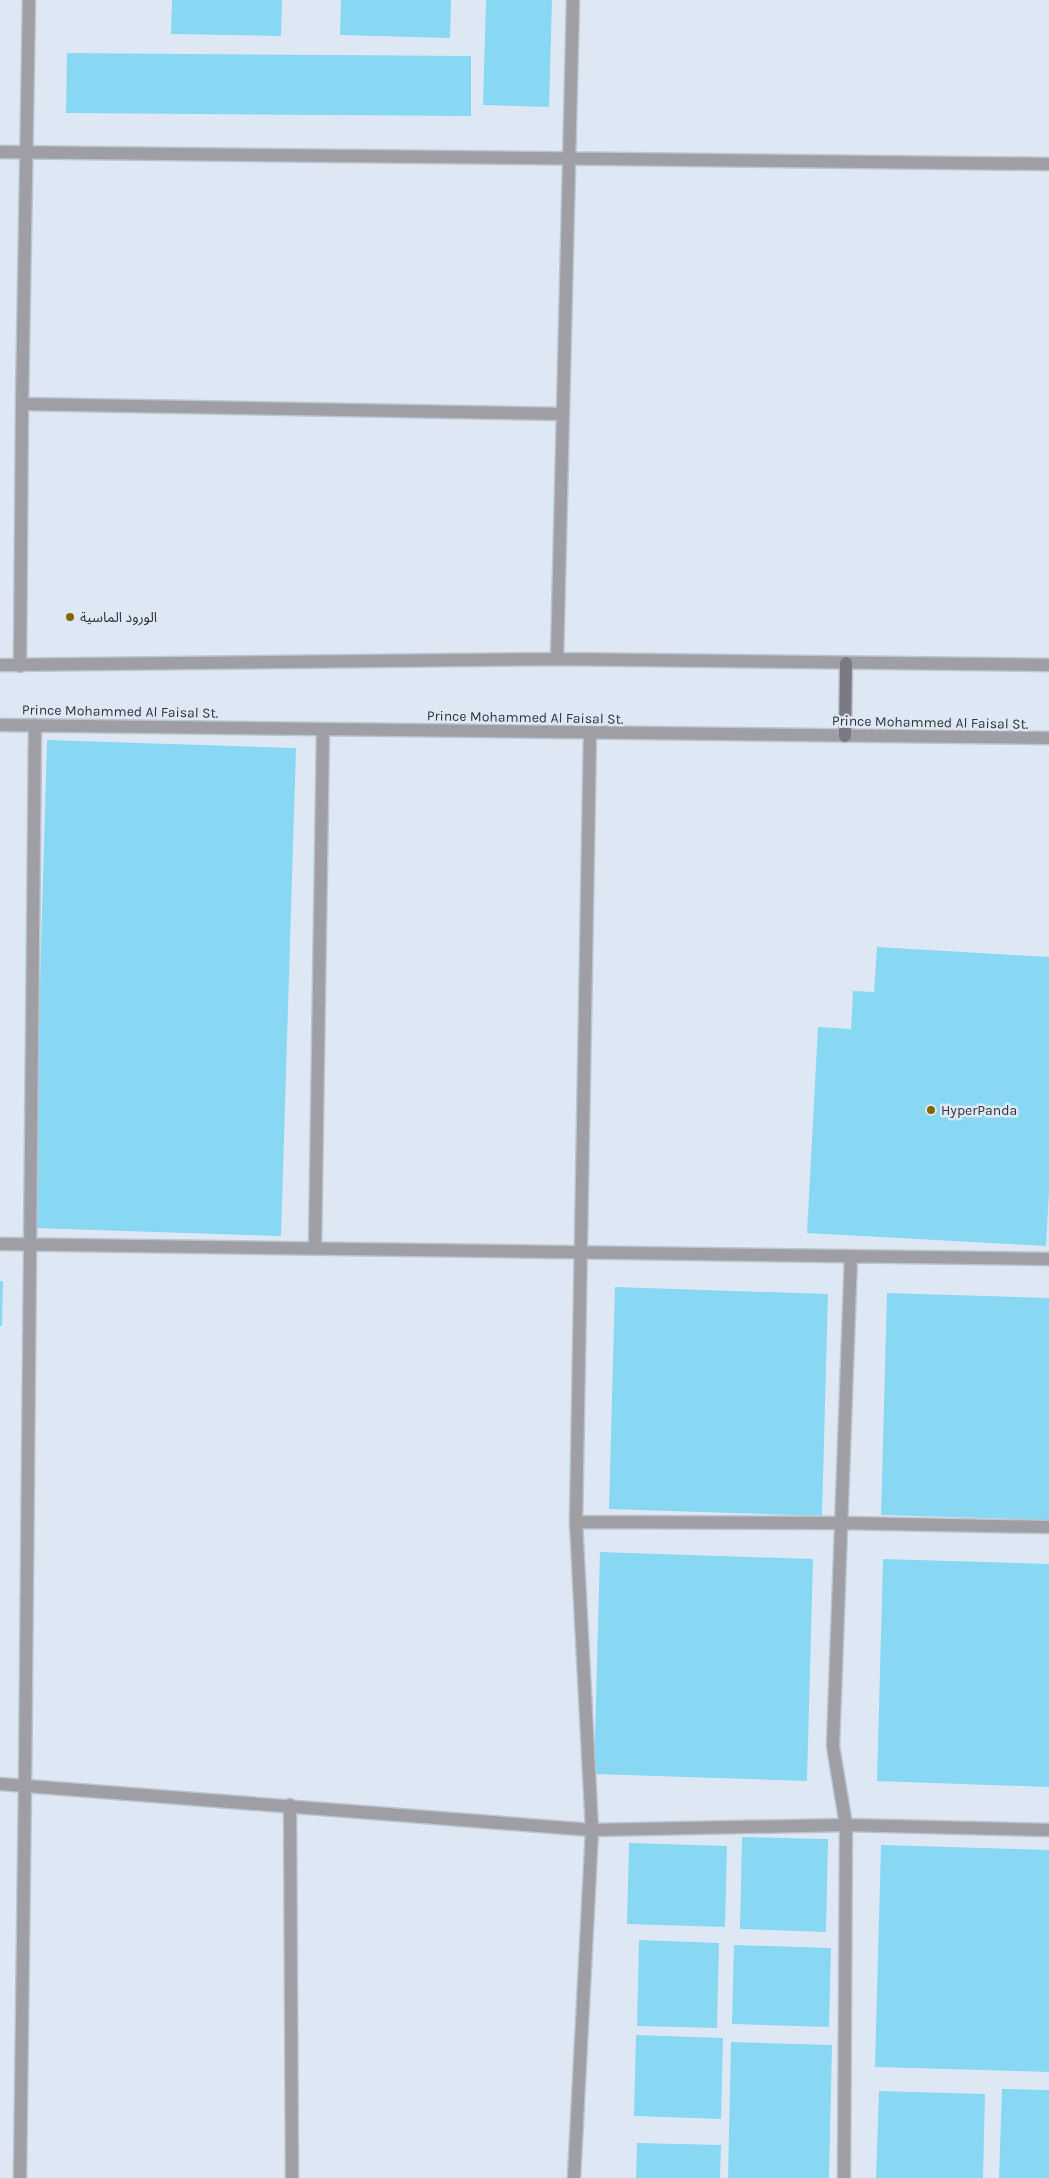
<svg xmlns="http://www.w3.org/2000/svg" width="1049" height="2178" viewBox="0 0 1049 2178" font-family="Karla,'Noto Sans Arabic',sans-serif">
<style>
.building{fill:#88d8f4}
.lines{fill:none;stroke-linecap:round;stroke-linejoin:round}
.street-casing{stroke:#bbc4cf;stroke-width:15}
.secondary-casing{stroke:#bbc4cf;stroke-width:15}
.street{stroke:#9e9ea4;stroke-width:12}
.secondary{stroke:#7b7a84;stroke-width:12}
.poi-dot{fill:#846600;stroke:#dee8f5;stroke-width:2}
.labels{text-anchor:middle;stroke-width:5;stroke-linejoin:round;paint-order:stroke}
.poi-label{font-size:14px;fill:#313439;stroke:#dee8f5;text-anchor:start}
.street-label{font-size:14px;fill:#313439;stroke:#dee8f5}
</style>
<rect width="100%" height="100%" fill="#dee8f5"/>
<path class="building" d="M172 0H282L281 36 171 34Z
M341 0H451L450 38 340 35Z
M486 0H552L549 107 483 105Z
M67 53 471 56V116L66 113Z
M47 740 296 748 281 1236 33 1228Z
M877 947 1049 957V1191L1046 1246 807 1233 818 1027 851 1029 853 991 874 992Z
M0 1281H3L2 1326H0Z
M615 1287 828 1294 822 1516 609 1509Z
M887 1293 1049 1298V1520L881 1515Z
M600 1552 813 1559 807 1781 594 1774Z
M883 1559 1049 1564V1787L877 1781Z
M742 1837 828 1839 826 1932 740 1929Z
M629 1843 727 1846 725 1927 627 1924Z
M881 1845 1049 1850V2072L875 2067Z
M639 1940 719 1943 717 2028 637 2026Z
M734 1945 831 1948 829 2027 732 2024Z
M636 2035 723 2038 721 2119 634 2116Z
M731 2042 832 2045 829 2178H728Z
M1002 2089 1049 2090V2178H999Z
M879 2091 985 2094 983 2178H876Z
M637 2143 721 2145 720 2178H636Z"/>
<g class="lines">
<defs>
<path id="street" d="M0 152 1049 164
M22 404 563 414
M557 659 573 0
M0 665 557 659 1049 665
M20 666 22 404 29 0
M0 725 1049 738
M0 1244 1049 1259
M315 1248 323 729
M576 1522 841 1523 1049 1527
M0 1784 592 1830 846 1825 1049 1830
M290 1805 292 2178
M20 2178 25 1784 35 725
M574 2178 592 1830 576 1522 590 733
M844 2178 846 1825 833 1746 851 1256"/>
<path id="secondary" d="M845 736 846 663"/>
</defs>
<use href="#street" class="street-casing"/>
<use href="#secondary" class="secondary-casing"/>
<use href="#street" class="street"/>
<use href="#secondary" class="secondary"/>
</g>
<g class="poi-dot">
<circle cx="70" cy="617" r="5"/>
<circle cx="931" cy="1110" r="5"/>
</g>
<g class="labels">
<g class="poi-label">
<text x="80" y="622">الورود الماسية</text>
<text x="941" y="1115">HyperPanda</text>
</g>
<g class="street-label">
<text transform="translate(120 711) rotate(1)" y="5">Prince Mohammed Al Faisal St.</text>
<text transform="translate(525 717) rotate(1)" y="5">Prince Mohammed Al Faisal St.</text>
<text transform="translate(930 722) rotate(1)" y="5">Prince Mohammed Al Faisal St.</text>
</g>
</g>
</svg>
